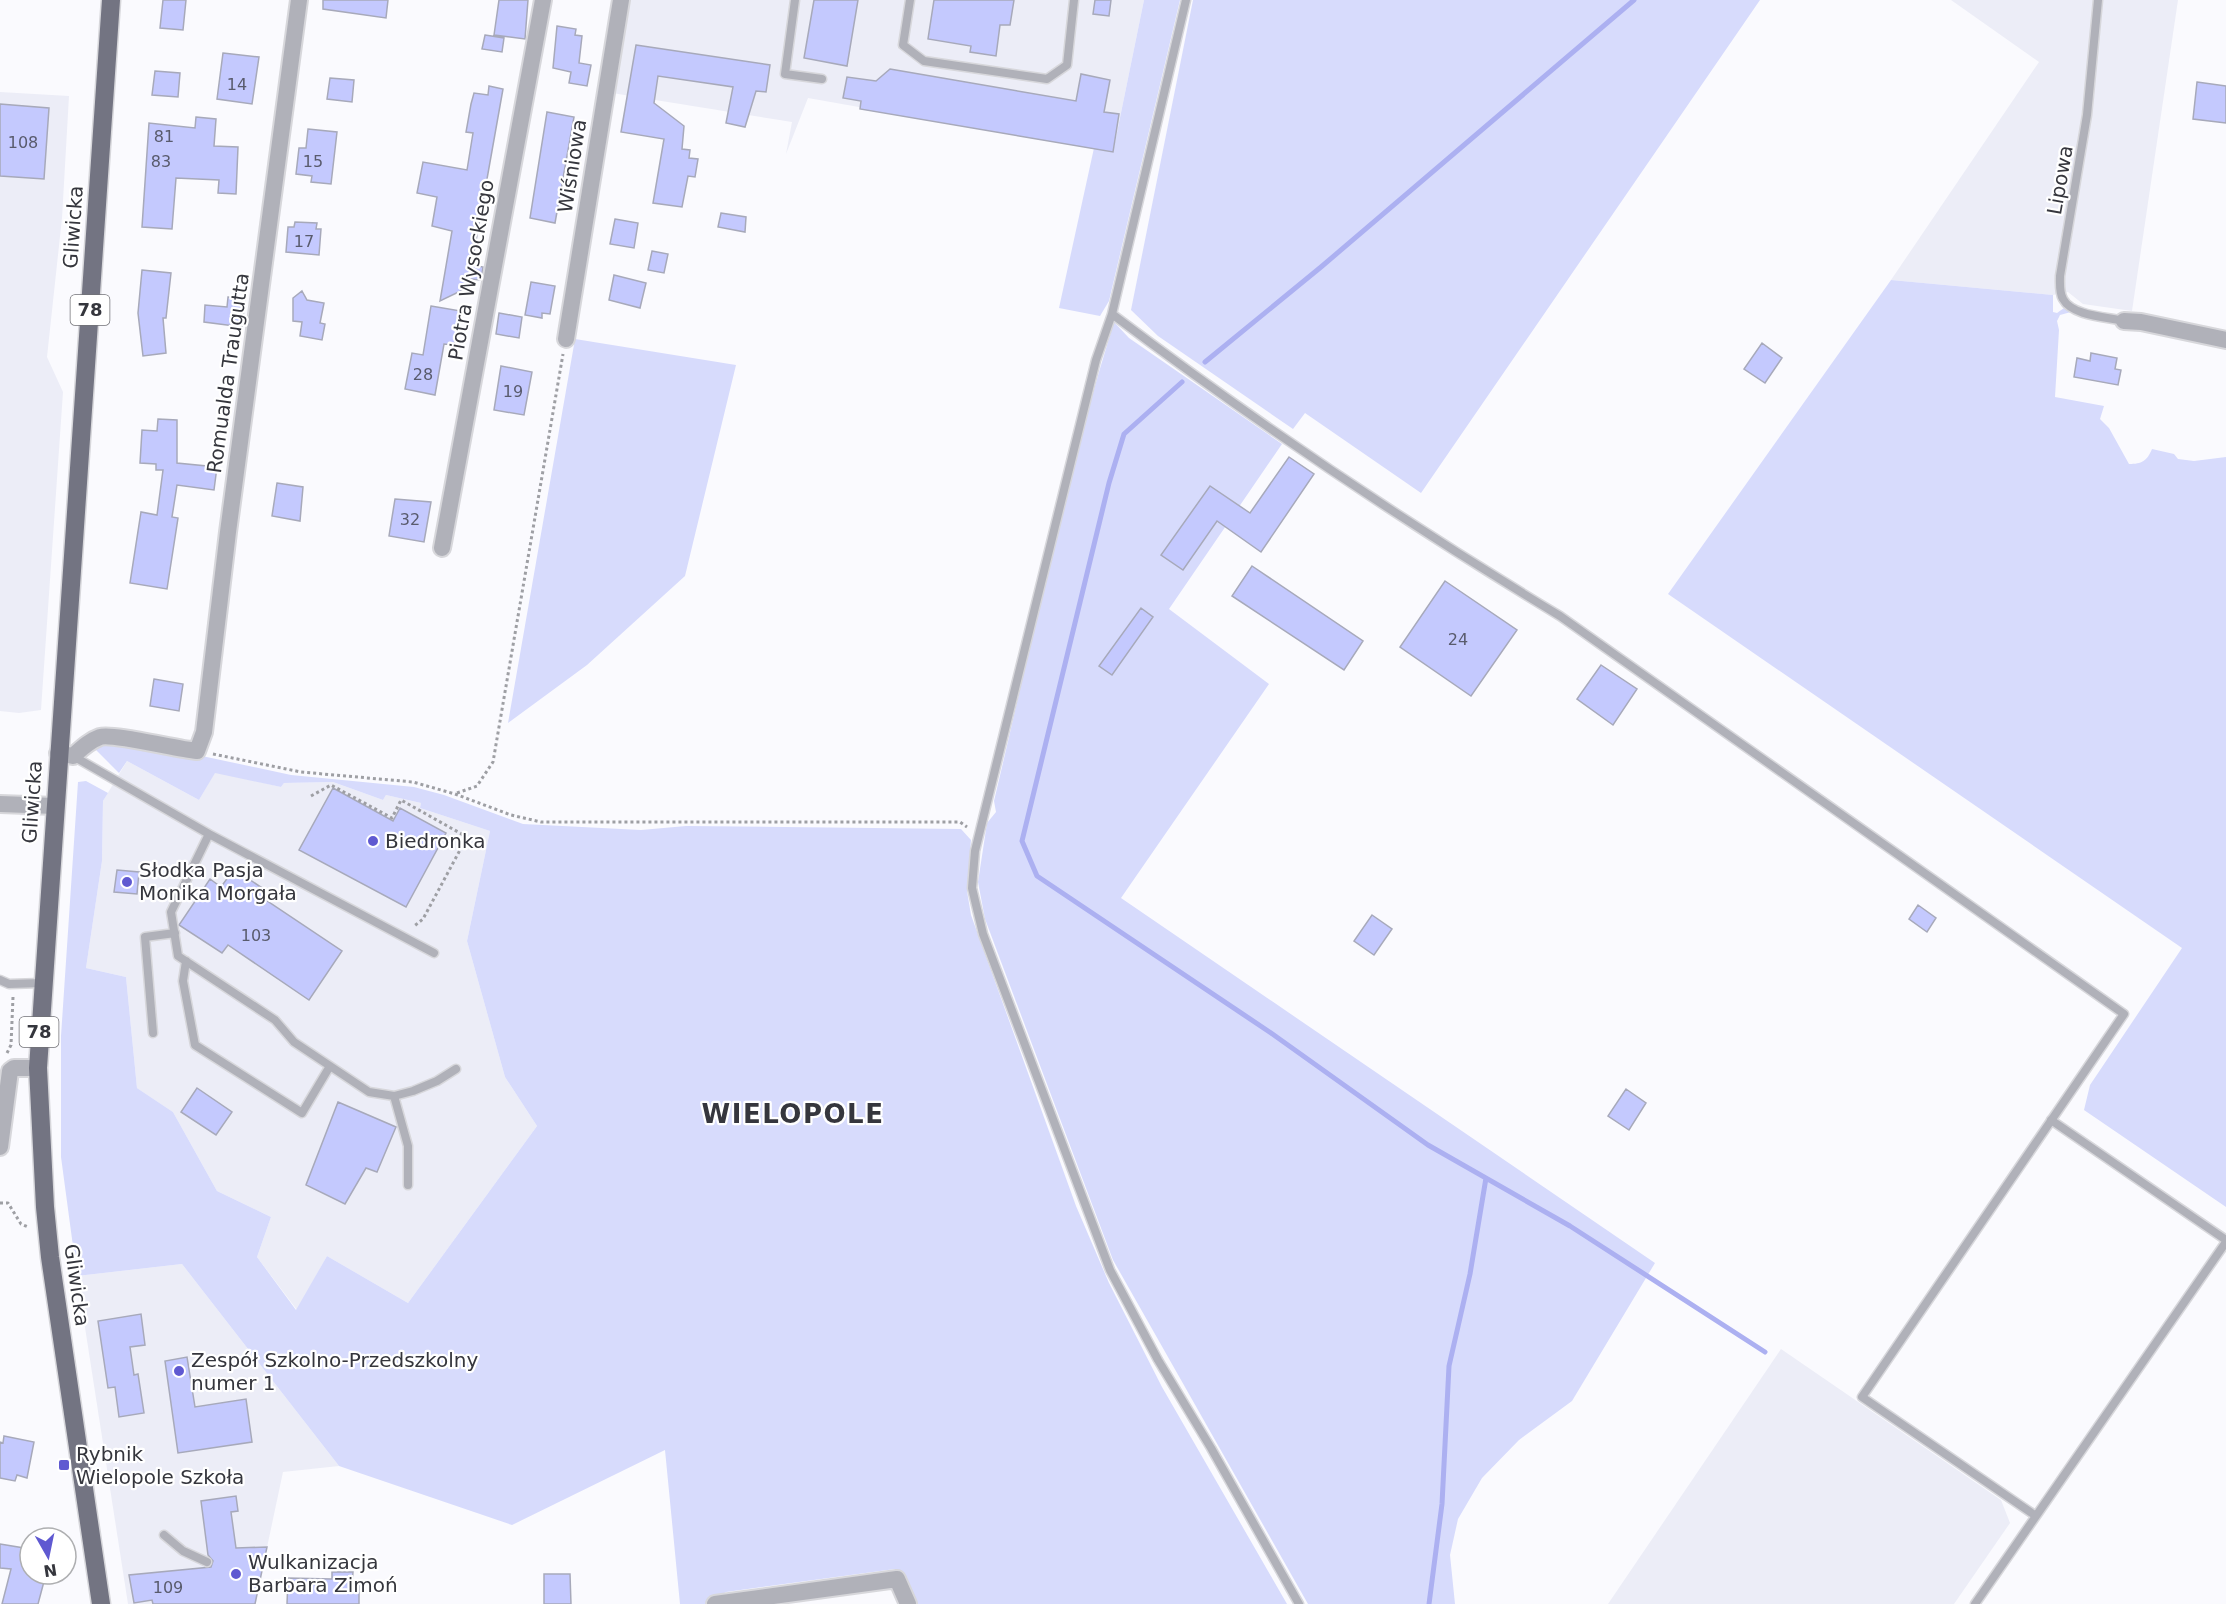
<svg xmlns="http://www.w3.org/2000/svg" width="2226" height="1604" viewBox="0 0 2226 1604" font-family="'DejaVu Sans',sans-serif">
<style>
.built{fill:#ecedf7}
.green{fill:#d7dbfc}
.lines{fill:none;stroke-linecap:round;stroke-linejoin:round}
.stream{stroke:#acb0f1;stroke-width:5}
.building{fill:#c4c9fe;stroke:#a7a9ba;stroke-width:1.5}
.lane-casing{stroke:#d7d7db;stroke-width:11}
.street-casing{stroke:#d7d7db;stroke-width:20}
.primary-casing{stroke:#d7d7db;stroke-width:21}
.path{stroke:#9e9fa4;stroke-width:3;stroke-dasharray:3 3;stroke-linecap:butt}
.lane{stroke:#b0b1b9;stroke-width:8}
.street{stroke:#b0b1b9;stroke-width:16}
.primary{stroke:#737482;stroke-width:18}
.poi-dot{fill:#5f59d1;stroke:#fff;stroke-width:2}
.labels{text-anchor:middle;stroke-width:4.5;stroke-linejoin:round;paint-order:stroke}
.number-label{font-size:16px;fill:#595b6d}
.shield{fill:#fff;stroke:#727277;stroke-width:1.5}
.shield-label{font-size:18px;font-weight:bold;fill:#35363d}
.street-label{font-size:20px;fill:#35363d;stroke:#fff}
.poi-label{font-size:20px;fill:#35363d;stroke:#fff;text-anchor:start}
.district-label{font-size:26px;font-weight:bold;letter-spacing:1.5px;fill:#35363d;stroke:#fff}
</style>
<rect width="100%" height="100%" fill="#fafafe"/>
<path class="built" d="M630 0H1144L1113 152 808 98 786 154 792 122 612 93Z
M1951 0H2178L2132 311 2083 304 2068 292 2053 295 1891 280 2039 62Z
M0 92 69 96 62 218 47 357 63 392 41 710 19 713 0 711Z
M127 761 199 800 215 772 281 787 284 783 333 782 383 800 386 795 421 803 420 808 490 831 467 941 505 1077 537 1126 408 1303 327 1256 297 1310 257 1257 271 1217 217 1191 173 1112 137 1088 126 977 86 968 102 861 103 801Z
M182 1264 339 1466 283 1472 255 1604H128L77 1276Z
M1781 1349 2001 1500 2010 1523 1954 1604H1608Z"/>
<path class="green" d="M1144 0H1180L1109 301 1100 316 1059 308 1094 148 1113 152Z
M1193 0H1760L1421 493 1305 413 1293 429 1158 336 1131 310Z
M1891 280 2053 295V312L2057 313 2064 308 2071 312 2060 315 2057 321 2059 330 2055 397 2104 406 2100 419 2109 428 2129 464C2142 464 2147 461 2152 449L2174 454 2178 459 2194 461 2226 457V1207L2084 1110 2090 1085 2182 948 1668 594Z
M1114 322 1129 338 1282 444 1169 609 1269 684 1121 898 1655 1263 1572 1401 1519 1440 1482 1478 1458 1519 1450 1555 1455 1604H1308L1113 1260 985 919 978 882 987 823 996 812 994 801C1032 641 1065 479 1114 322Z
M575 339 736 365 685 576 587 665 508 723Z
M108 742 202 756 291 775 414 787 444 795 523 824 641 830 686 826 961 829 971 840 967 891 971 915 1076 1206 1109 1283 1162 1387 1287 1604H913L895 1569 726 1592 706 1604H680L665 1450 512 1525 339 1466 182 1264 77 1276 61 1157V1036L78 782 86 781 108 793 103 801 102 861 86 968 126 977 137 1088 173 1112 217 1191 271 1217 257 1257 296 1310 327 1256 408 1303 537 1126 505 1077 467 941 490 831 420 808 421 803 386 795 383 800 333 782 284 783 281 787 215 773 199 800 127 761 119 773 94 748Z"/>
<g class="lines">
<path class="stream" d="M1205 362 1321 267 1634 0
M1182 382 1124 434 1109 483 1022 841 1037 876 1271 1033 1428 1145 1570 1226 1765 1352
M1429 1604 1442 1504 1449 1366 1470 1274 1486 1178"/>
</g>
<path class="building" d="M163 0H186L183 30 160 28Z
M323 0H388L386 18 323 9Z
M499 0H528L525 39 494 35Z
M814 0H858L847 66 804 58Z
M934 0H1014L1010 25H1000L996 56 970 52 971 46 928 39Z
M1095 0H1111L1109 16 1093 14Z
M557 26 576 29 575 35 582 36 579 63 591 65 587 86 569 83 571 72 553 68Z
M485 35 504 38 502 52 482 49Z
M636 45 770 65 766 92 756 91 745 127 726 123 733 87 658 76 654 103 684 126 682 149 690 150 689 158 698 159 695 177 688 176 682 207 653 203 664 139 621 132Z
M223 53 259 57 252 104 217 99Z
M890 69 1076 101 1081 74 1110 80 1104 112 1119 114 1113 152 860 109 861 101 843 98 847 77 876 81Z
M155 71 180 73 178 97 152 95Z
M330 78 354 80 352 102 327 99Z
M2197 82 2226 86V123L2193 119Z
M489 86 503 89 474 252 473 265 483 267 481 280 470 279 469 287 440 301 452 231 432 226 437 197 417 193 423 162 467 170 473 133 466 132 471 104 474 93 488 95Z
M0 104 49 108 44 179 0 176Z
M547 112 574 117 555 223 530 218Z
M196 117 216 119 214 146 238 147 236 194 218 193 219 180 176 178 172 229 142 227 149 123 195 128Z
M308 129 337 132 331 184 311 182 312 176 296 174 299 148H306Z
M721 213 746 217 745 232 718 227Z
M615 219 638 223 634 248 610 244Z
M295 222 317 223 316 229H321L319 255 286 252 288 227H294Z
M652 251 668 254 664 273 648 270Z
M142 270 171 273 166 318H163L166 353 143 356 138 313Z
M614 275 646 283 640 308 609 300Z
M531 282 555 286 550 314 542 313V318L525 315Z
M302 291 307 300 324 303 320 323 325 324 322 340 300 336 302 322 293 321V298Z
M228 297 245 299 242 327 204 322 205 305 227 307Z
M431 306 461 311 454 345 444 344 435 395 405 389 412 353 423 355Z
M499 313 522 317 519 338 496 334Z
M1762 343 1782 358 1765 383 1744 369Z
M2091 353 2117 358 2115 369 2121 370 2118 385 2074 377 2077 358 2090 361Z
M501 366 532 372 524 415 494 410Z
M158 419 177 420V463L217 467 214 490 177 485 172 517 178 518 167 589 130 583 141 512 157 515 163 470H156V464L140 463 142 430 157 431Z
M1289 457 1314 474 1261 552 1217 521 1183 570 1161 555 1210 486 1250 513Z
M277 483 303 487 300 521 272 516Z
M395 499 431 502 424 542 389 536Z
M1252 566 1363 641 1344 670 1232 596Z
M1445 581 1517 630 1471 696 1400 647Z
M1141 608 1153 617 1112 675 1099 666Z
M1601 665 1637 689 1613 725 1577 699Z
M154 679 183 684 179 711 150 706Z
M333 788 393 821 400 808 446 833 406 907 299 850Z
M234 869 268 892 263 898 342 951 309 1000 228 945 222 953 179 925 210 879 221 887Z
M117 870 139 872 137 894 114 892Z
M1918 905 1936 918 1927 932 1909 919Z
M1372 915 1392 929 1374 955 1354 941Z
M197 1088 232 1112 216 1135 181 1112Z
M1626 1089 1646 1103 1629 1130 1608 1116Z
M338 1102 396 1127 377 1172 366 1168 345 1204 306 1185Z
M141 1314 145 1345 130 1347 134 1375 138 1374 144 1413 119 1417 115 1387 108 1388 98 1321Z
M187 1357 195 1407 246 1399 252 1442 178 1453 165 1361Z
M4 1436 34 1442 27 1478 17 1475 15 1481 0 1478V1442L3 1443Z
M236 1496 238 1511 231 1512 236 1548 267 1547 255 1604H153L152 1600 134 1603 129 1575 211 1567 213 1561 208 1555 201 1501Z
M0 1544 30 1549V1574H46L38 1604H2L11 1569 0 1568Z
M332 1572H353L352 1585H359V1604H287L288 1578 332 1579Z
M544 1574H570L571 1604H544Z"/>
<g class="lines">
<defs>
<path id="lane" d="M795 0 785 74 822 79
M910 0 903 45 924 61 1047 79 1067 65 1074 0
M1186 0 1112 314C1255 422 1406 523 1560 616L2124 1014 1862 1397 2036 1516
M2098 0 2087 115 2060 276C2060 283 2059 292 2063 299 2072 316 2107 317 2124 321
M1112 314 1096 360 975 851 972 888 983 934 1110 1270 1158 1360 1211 1448 1299 1604
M73 756 209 834 434 953
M209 834 171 912 178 956 275 1020 294 1042 369 1092 394 1096 413 1091 437 1081 456 1069
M186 961 183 981 195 1045 302 1113 330 1066
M0 980 9 984 42 983
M153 1033 145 937 175 933
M394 1096 408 1146V1185
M2051 1120 2226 1240
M164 1535 183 1551 207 1562
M1975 1604 2226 1242"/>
<path id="street" d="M2124 321 2141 322 2226 340
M566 339 621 0
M442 548 543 0
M58 753 73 756C82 748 89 741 100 737 112 733 176 749 197 751L204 732 228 532 299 0
M0 804 55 806
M0 1147 10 1071 14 1068H38
M715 1604 897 1579 908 1604"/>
<path id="primary" d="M101 1604 50 1257 45 1207 38 1068 111 0"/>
</defs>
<use href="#lane" class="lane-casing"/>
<use href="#street" class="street-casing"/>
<use href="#primary" class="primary-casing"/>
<path class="path" d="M213 754 301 772 413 782 455 794 511 815 541 822H960L967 827
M457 793 477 786 493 762 563 354
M311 796 331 785 392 818 401 800 467 837 423 919 413 927
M7 1053 11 1045 13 997
M0 1203H8L21 1224 28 1227"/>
<use href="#lane" class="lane"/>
<use href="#street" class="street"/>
<use href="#primary" class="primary"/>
</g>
<g class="poi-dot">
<circle cx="373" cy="841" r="6"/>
<circle cx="127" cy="882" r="6"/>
<circle cx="179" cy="1371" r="6"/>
<rect x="58" y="1459" width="12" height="12" rx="3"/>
<circle cx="236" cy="1574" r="6"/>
</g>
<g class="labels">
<g class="number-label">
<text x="237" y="90">14</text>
<text x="164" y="142">81</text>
<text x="23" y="148">108</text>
<text x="161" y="167">83</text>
<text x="313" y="167">15</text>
<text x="304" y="247">17</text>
<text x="423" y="380">28</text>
<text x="513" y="397">19</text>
<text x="410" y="525">32</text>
<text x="1458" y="645">24</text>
<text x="256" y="941">103</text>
<text x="168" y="1593">109</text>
</g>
<g class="shield">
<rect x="70.5" y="295" width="39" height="30" rx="4.5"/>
<rect x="19.5" y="1017" width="39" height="30" rx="4.5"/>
</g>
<g class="shield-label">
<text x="90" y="316">78</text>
<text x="39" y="1038">78</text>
</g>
<g class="street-label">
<text transform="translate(572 166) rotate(-81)" y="7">Wiśniowa</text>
<text transform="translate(2060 180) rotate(-80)" y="7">Lipowa</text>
<text transform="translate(73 227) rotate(-86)" y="7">Gliwicka</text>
<text transform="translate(471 270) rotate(-80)" y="7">Piotra Wysockiego</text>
<text transform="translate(228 373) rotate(-82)" y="7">Romualda Traugutta</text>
<text transform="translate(32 802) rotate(-86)" y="7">Gliwicka</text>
<text transform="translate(77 1285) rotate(82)" y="7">Gliwicka</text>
</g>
<g class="poi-label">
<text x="385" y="848">Biedronka</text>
<text x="139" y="877">Słodka Pasja<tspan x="139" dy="23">Monika Morgała</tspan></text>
<text x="191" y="1367">Zespół Szkolno-Przedszkolny<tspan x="191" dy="23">numer 1</tspan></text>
<text x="76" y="1461">Rybnik<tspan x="76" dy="23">Wielopole Szkoła</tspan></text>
<text x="248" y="1569">Wulkanizacja<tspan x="248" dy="23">Barbara Zimoń</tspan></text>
</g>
<g class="district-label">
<text x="793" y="1123">WIELOPOLE</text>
</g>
</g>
<g transform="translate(48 1556) rotate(171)"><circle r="28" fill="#ffffff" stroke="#aeafb1" stroke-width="1.5"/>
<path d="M0-4.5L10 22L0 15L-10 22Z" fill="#5f59d1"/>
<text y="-9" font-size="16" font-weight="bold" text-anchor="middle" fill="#35363d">N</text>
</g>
</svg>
